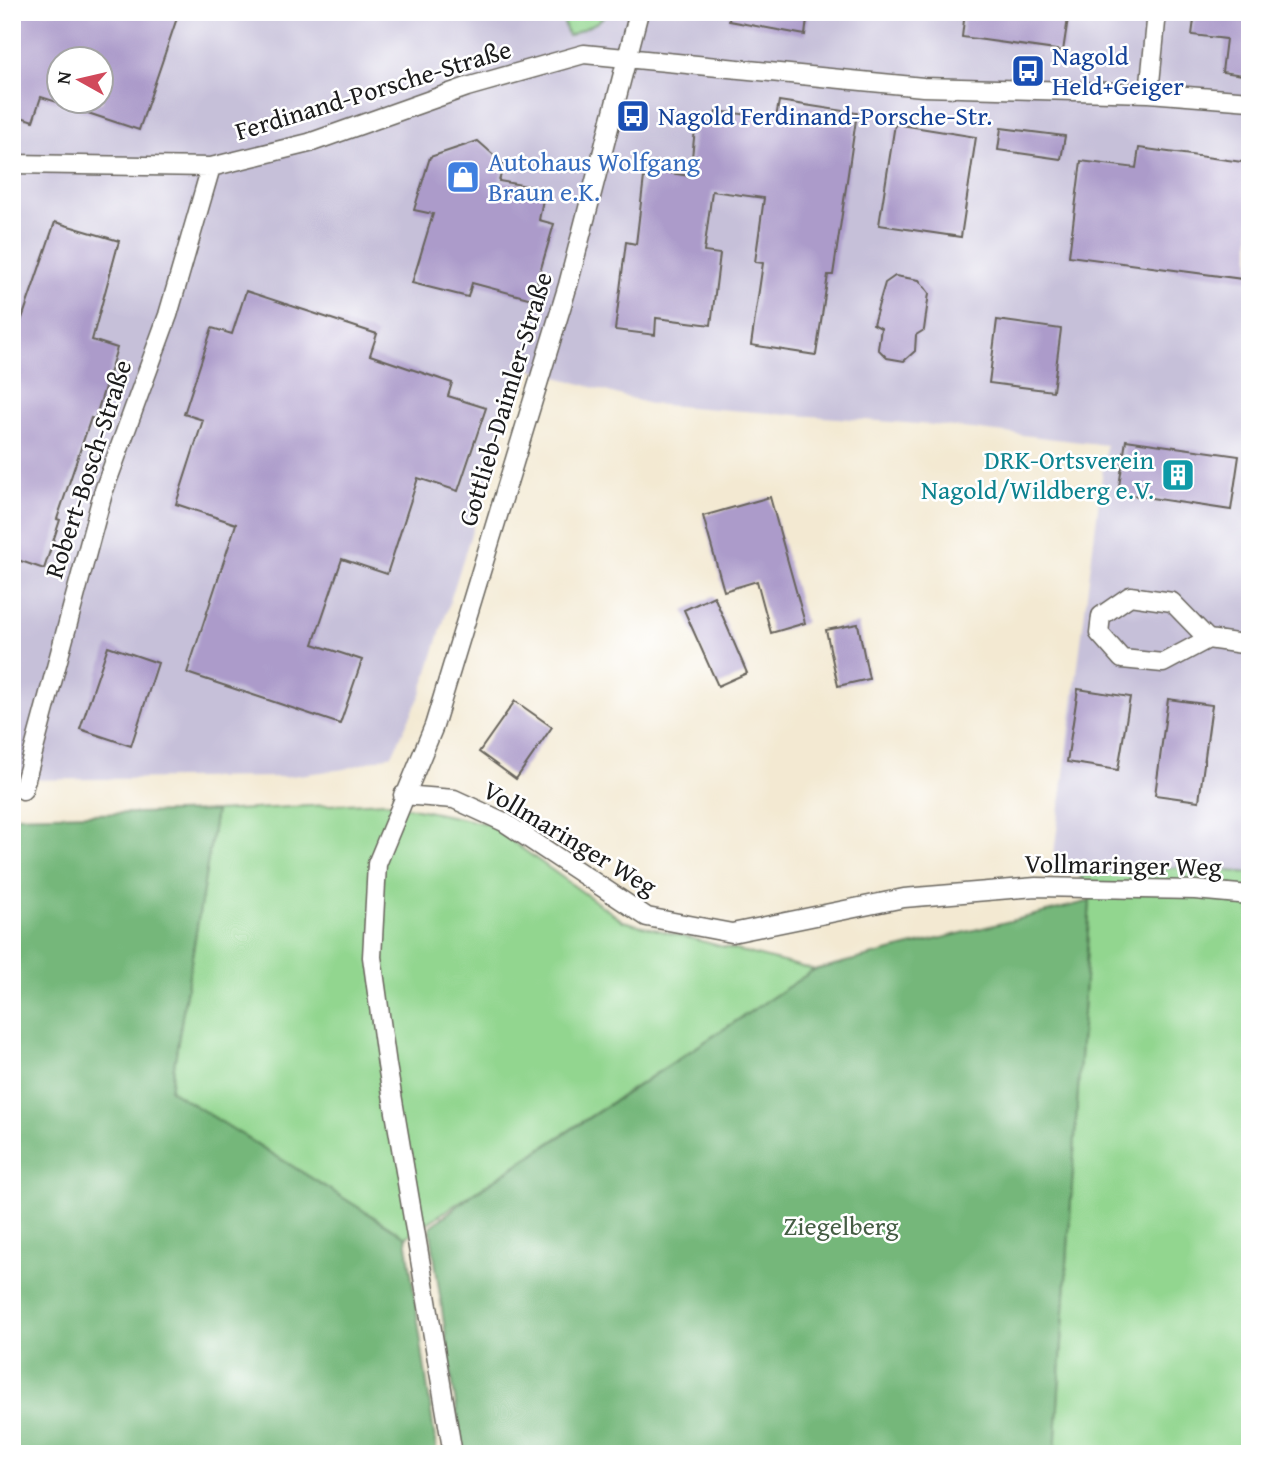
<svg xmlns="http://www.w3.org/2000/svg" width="1262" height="1466" viewBox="0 0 1262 1466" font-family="'Gentium Book Plus',serif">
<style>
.industrial{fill:#c6c0d9;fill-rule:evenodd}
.green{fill:#92d68f;stroke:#577956;stroke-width:2}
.forest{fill:#75b77a;stroke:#486a4b;stroke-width:2}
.building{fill:#ac9bca}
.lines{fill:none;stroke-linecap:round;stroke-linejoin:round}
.minor-casing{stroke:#67645c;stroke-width:21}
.minor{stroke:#fff;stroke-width:18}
.labels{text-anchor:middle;stroke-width:5;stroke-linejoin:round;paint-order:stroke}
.transit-label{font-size:26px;fill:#164399;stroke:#fff;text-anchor:start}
.street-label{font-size:26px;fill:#1c1c1c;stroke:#fff}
.shop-label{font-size:26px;fill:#366cbe;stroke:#fff;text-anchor:start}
.culture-label{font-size:26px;fill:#0d838f;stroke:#fff;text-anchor:end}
.park-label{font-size:26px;fill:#455d44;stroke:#fff}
</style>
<rect width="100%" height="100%" fill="#fff"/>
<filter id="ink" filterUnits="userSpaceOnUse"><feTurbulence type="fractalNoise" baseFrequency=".0143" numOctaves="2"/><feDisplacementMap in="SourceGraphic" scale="14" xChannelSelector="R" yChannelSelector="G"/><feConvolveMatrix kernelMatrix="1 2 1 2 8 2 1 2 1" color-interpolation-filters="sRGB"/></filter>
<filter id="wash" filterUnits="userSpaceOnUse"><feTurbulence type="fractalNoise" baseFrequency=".00686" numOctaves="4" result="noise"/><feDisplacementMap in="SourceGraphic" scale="28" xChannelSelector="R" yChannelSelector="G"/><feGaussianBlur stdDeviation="1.57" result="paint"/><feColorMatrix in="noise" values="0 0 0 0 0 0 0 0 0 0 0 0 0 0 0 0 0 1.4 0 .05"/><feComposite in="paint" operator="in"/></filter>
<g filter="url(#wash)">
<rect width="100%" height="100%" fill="#f3e9d2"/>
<path class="industrial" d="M12 12H1250V873L1181 867 1080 876 1052 869 1106 445 946 426 650 404 523 367 421 694 392 755 345 769 283 777 12 780ZM60 60H102V102H60Z"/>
<path class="green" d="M575 12H608L598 22 568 36 563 20Z
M384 802 488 824 623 921 814 970 406 1237 170 1090 216 811Z
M1181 867 1250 873V1454H1055L1090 901 1080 876Z"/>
<path class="forest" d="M216 811 170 1090 406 1237 437 1454H12V816Z
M1090 901 1055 1454H463L430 1227 473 1194 814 970Z"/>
<g id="blocks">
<path class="building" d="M12 12H179L139 130 64 105 65 102H102V60H60V103L41 97 33 121 12 114Z
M730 12H808L805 35 729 21Z
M965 12H1069L1063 51 962 37Z
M1195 12H1250V76L1222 72 1226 39 1192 35Z
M779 101 857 113 833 275H828L816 355 751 345 763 263 755 262 764 198 712 191 704 252 720 254 711 325 656 318 655 335 615 330 626 242 636 244 645 169 690 176 695 129 703 123 714 124 716 111 776 118Z
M895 124 976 137 961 237 879 225Z
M1001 128 1065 136 1061 159 998 150Z
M478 141 504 164 499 181 545 189 539 220 554 224 532 299 472 283 468 297 412 283 433 214 414 210 430 157Z
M1139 148 1250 163V280L1069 256 1081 161 1136 168Z
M55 222 119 241 92 340 117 348 95 419 91 418 57 519 60 520 44 569 12 558V348Z
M895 276 919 280 929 293 924 330 916 335 915 351 904 361 887 358 878 349 881 328 873 324 885 283Z
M246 291 377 334 370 355 452 383 448 396 486 408 458 491 418 478 387 574 342 559 313 644 362 660 340 724 187 673 236 524 176 504 203 420 184 414 212 328 232 334Z
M997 320 1061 329 1053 391 989 383Z
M1126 440 1239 456 1231 510 1118 493Z
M770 497 805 623 771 633 757 581 724 591 703 516Z
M714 596 747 673 718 686 684 610Z
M858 624 869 679 838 686 826 630Z
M108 646 158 663 131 746 80 729Z
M1078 689 1130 697 1118 770 1067 762Z
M1168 699 1212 705 1199 801 1155 795Z
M515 701 552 727 516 779 479 752Z"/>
</g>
</g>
<g filter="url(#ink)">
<use href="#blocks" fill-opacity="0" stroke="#67645c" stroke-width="2"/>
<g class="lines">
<defs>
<path id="minor" d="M1149 93 1157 12
M12 164 211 167 309 143 467 87 584 54 923 87 1149 93 1250 101
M1208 639 1172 602 1130 596 1101 616 1099 633 1122 659 1163 663 1208 639 1250 645
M23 790 103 493 168 315 211 167
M403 795 454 799 504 822 647 917 732 933 904 898 1036 887 1195 890 1250 895
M453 1454 387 1065 372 957 377 864 434 726 568 285 639 12"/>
</defs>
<use href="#minor" class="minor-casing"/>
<use href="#minor" class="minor"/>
</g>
</g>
<defs>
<symbol id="bus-square" viewBox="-11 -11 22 22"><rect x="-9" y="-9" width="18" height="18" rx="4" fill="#1a4fb4" stroke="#fff"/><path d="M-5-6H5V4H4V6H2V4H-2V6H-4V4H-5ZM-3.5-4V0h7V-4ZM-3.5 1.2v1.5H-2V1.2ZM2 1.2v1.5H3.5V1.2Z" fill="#fff"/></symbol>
<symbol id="shop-square" viewBox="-11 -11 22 22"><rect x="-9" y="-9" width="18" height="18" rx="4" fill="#3f7fe0" stroke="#fff"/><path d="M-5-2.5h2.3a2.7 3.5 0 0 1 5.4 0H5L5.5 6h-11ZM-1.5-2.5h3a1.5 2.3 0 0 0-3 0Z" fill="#fff"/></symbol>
<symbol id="building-square" viewBox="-11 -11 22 22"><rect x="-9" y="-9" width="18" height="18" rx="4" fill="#0f9aa8" stroke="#fff"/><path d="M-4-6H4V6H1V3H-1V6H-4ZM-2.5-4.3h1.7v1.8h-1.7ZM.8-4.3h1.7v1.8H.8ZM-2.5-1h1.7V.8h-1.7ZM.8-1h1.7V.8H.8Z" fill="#fff"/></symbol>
</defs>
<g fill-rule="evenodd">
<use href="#bus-square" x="1009" y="52" width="38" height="38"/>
<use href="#bus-square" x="614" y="97" width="38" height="38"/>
<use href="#shop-square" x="444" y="158" width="38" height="38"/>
<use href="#building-square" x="1159" y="456" width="38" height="38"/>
</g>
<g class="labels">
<g class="transit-label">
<text x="1052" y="65">Nagold<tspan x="1052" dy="30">Held+Geiger</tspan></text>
<text x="658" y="125">Nagold Ferdinand-Porsche-Str.</text>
</g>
<g class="street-label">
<text transform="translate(373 90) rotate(-17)" y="9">Ferdinand-Porsche-Straße</text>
<text transform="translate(505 399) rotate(-73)" y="9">Gottlieb-Daimler-Straße</text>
<text transform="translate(88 469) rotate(-72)" y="9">Robert-Bosch-Straße</text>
<text transform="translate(570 838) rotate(31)" y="9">Vollmaringer Weg</text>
<text transform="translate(1123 865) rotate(1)" y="9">Vollmaringer Weg</text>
</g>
<g class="shop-label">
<text x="488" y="171">Autohaus Wolfgang<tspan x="488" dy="30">Braun e.K.</tspan></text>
</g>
<g class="culture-label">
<text x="1154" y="469">DRK-Ortsverein<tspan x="1154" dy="30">Nagold/Wildberg e.V.</tspan></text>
</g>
<g class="park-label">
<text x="841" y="1235">Ziegelberg</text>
</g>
</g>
<rect width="1262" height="1466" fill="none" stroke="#fff" stroke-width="42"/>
<g transform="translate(80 80) rotate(278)"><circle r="33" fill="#ffffff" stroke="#a4a4a4" stroke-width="2"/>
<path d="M0-5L12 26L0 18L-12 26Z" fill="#d1495b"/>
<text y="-10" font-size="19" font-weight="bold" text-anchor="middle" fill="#1c1c1c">N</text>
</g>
</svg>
